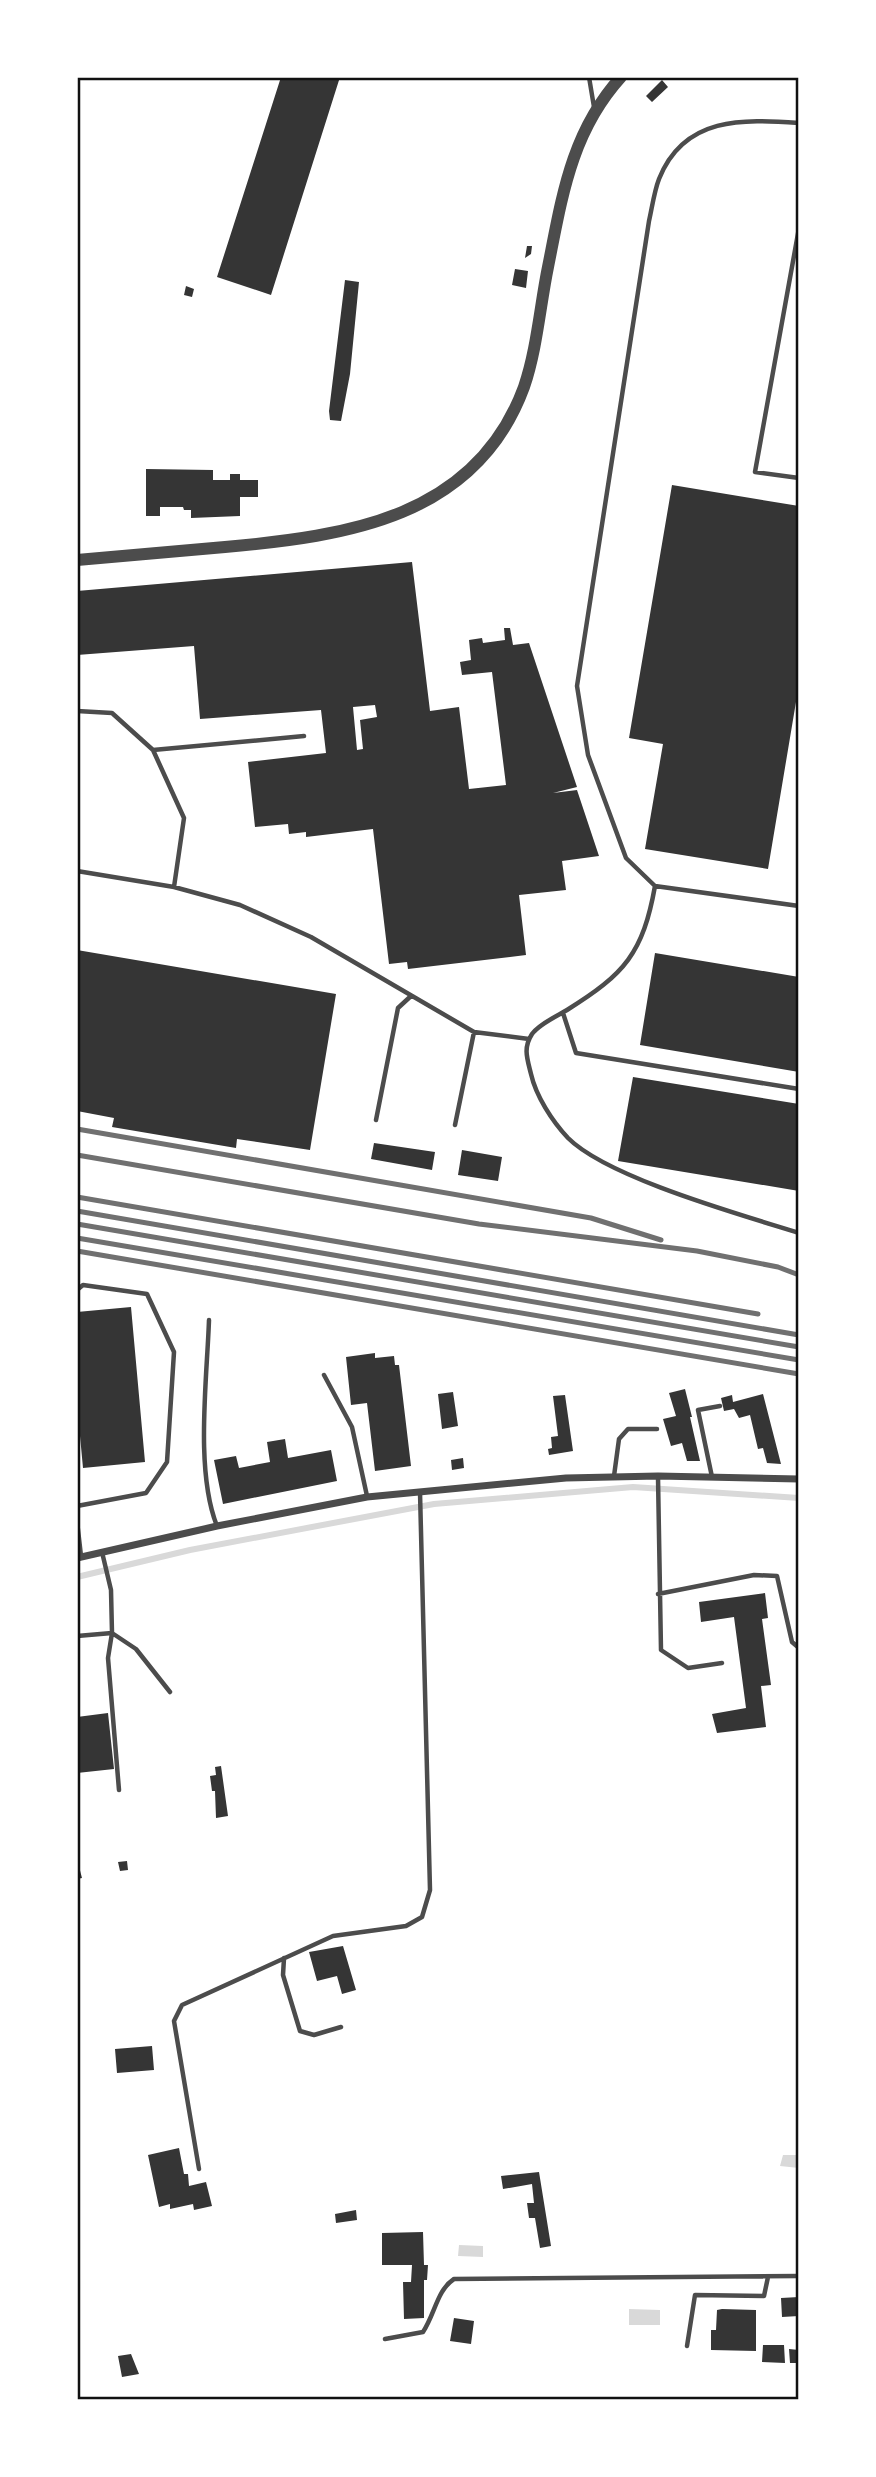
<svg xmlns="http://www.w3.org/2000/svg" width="876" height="2477" viewBox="0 0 876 2477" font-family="'Asap Condensed',sans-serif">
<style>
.water{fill:#d9d9d9}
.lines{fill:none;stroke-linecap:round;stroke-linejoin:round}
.stream{stroke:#d9d9d9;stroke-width:6}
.building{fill:#353535;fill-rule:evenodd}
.service{stroke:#4c4c4c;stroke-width:4.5}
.minor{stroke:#4c4c4c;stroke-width:7}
.tertiary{stroke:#4c4c4c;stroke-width:12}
.rail{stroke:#707070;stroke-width:5}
.neatline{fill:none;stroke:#111;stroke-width:2.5}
</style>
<rect width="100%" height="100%" fill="#fff"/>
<path class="water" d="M783 2155H799V2168L780 2166Z
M459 2245 483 2246V2257L458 2256Z
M629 2309 660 2310V2325H629Z"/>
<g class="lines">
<path class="stream" d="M77 1577 190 1550 434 1504 633 1487 799 1498"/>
</g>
<path class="building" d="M281 77H340L271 295 217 277Z
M662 80 668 87 652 102 646 96Z
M527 246H532L531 254 525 258Z
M515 269 528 271 526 288 512 285Z
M345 280 359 282 350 374 341 421 330 420 329 411Z
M186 286 194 289 192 297 184 295Z
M146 469 213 470V480H230V474H240V480H258V497H240V516L191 518V510H184L183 507H160V516H146Z
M672 485 799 506V684L768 869 645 849 663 744 629 738Z
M412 562 430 711 459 707 469 789 506 785 492 672 462 675 460 662 471 660 469 640 482 638 483 643 505 640 504 628H510L513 645 529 643 577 787 553 793 577 790 599 856 562 861 566 890 519 895 526 955 408 969 407 962 389 964 373 829 306 837V832L289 834 288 824 255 827 248 762 326 753 321 710 200 719 194 646 77 655V591ZM375 705 377 717 360 720 363 749 357 750 353 707Z
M77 950 336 994 310 1150 237 1139 236 1148 112 1127 114 1118 77 1111Z
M655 953 799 977V1072L640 1045Z
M633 1077 799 1104V1191L618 1161Z
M374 1143 435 1152 432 1170 371 1159Z
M462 1150 502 1157 498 1181 458 1175Z
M131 1307 145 1462 83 1468 77 1404V1312Z
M375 1353V1358L394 1356 395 1365H399L411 1466 375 1471 367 1403 351 1405 346 1357Z
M685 1389 692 1417H690L700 1461H687L682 1443 671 1446 663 1419 676 1416 669 1393Z
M453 1392 458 1426 442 1429 438 1394Z
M763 1394 781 1464 767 1463 763 1448 758 1449 750 1415 739 1418 734 1409 724 1411 721 1398 732 1395 733 1402Z
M565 1395 573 1451 549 1455 548 1449 552 1448 551 1437 558 1436 553 1396Z
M285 1439 288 1458 331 1450 337 1481 223 1504 214 1460 236 1456 239 1468 270 1462 267 1442Z
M463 1458 464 1468 452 1470 451 1460Z
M765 1593 768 1618 762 1619 771 1685 761 1686 766 1727 717 1733 712 1714 746 1708 734 1617 701 1622 699 1602Z
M108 1713 114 1769 77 1773V1717Z
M221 1766 228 1816 216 1818 215 1791H212L210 1776 216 1775 215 1767Z
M77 1859 82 1878 77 1879Z
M127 1861 128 1870 120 1871 118 1862Z
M343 1946 356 1990 342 1994 337 1976 317 1981 309 1952Z
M152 2046 154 2070 117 2073 115 2049Z
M179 2148 184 2174H188L189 2186 206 2182 212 2206 194 2210 193 2204 170 2209V2204L159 2207 148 2155Z
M539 2172 551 2246 540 2248 535 2218H529L527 2203H534L532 2184 503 2189 501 2176Z
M356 2210 357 2220 336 2223 335 2214Z
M423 2232 424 2265H428L427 2280H424V2318L404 2319 403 2282H411L412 2265H382V2233Z
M799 2297V2316L782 2317 781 2298Z
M722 2309 756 2310V2351L711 2350V2330H716L717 2310Z
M454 2318 474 2321 471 2344 450 2341Z
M763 2345H784L785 2363 762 2362Z
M789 2349 799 2350V2363H790Z
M131 2354 139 2374 122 2377 118 2356Z"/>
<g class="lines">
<path class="service" d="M589 77 594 107
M799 228 755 472 799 478
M77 711 112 713 153 750 184 818 174 887
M153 750 304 736
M77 871 174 887 240 905 311 937 474 1032 529 1039
M655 886 626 858 588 755 577 686 649 221C652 208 654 192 659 179 684 116 743 119 799 123
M799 906 655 886C643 953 625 974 567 1010 557 1016 539 1024 532 1034 523 1048 527 1058 531 1074 536 1096 552 1121 568 1138 608 1178 742 1215 799 1233
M563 1013 576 1053 799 1089
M376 1120 398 1008 411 996
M455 1125 474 1032
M77 1290 83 1285 147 1294 174 1352 167 1462 146 1493 77 1506
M209 1320C207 1379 195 1471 217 1526
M324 1375 352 1427 367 1496
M614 1476 619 1439 628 1429H657
M658 1477 661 1650 688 1668 722 1663
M712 1477 698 1410 720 1406
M77 1521 81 1556
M658 1594 754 1575 777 1576 792 1642 799 1648
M77 1636 112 1633 111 1590 102 1552
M119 1790 108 1658 112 1633 136 1649 170 1692
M284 1958 283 1975 300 2031 314 2035 341 2027
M199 2169 174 2021 182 2005 333 1936 406 1926 422 1917 430 1890 420 1492
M385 2339 423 2332C435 2314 437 2290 454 2279L799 2276
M687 2346 695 2295 764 2296 768 2277"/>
<path class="minor" d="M77 1558 217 1526 367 1497 566 1478 658 1476 799 1479"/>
<path class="tertiary" d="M77 560C126 556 176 551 225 547 347 536 476 518 524 387 537 349 540 306 548 267 562 197 571 132 621 77"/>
<path class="rail" d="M77 1129 591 1218 661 1240
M77 1155 479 1224 697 1251 778 1267 799 1275
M77 1197 758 1314
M77 1211 799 1335
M77 1224 799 1347
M77 1238 799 1360
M77 1251 799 1374"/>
</g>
<rect width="876" height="2477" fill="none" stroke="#ffffff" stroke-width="158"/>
<rect x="79" y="79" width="718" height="2319" class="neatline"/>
</svg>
